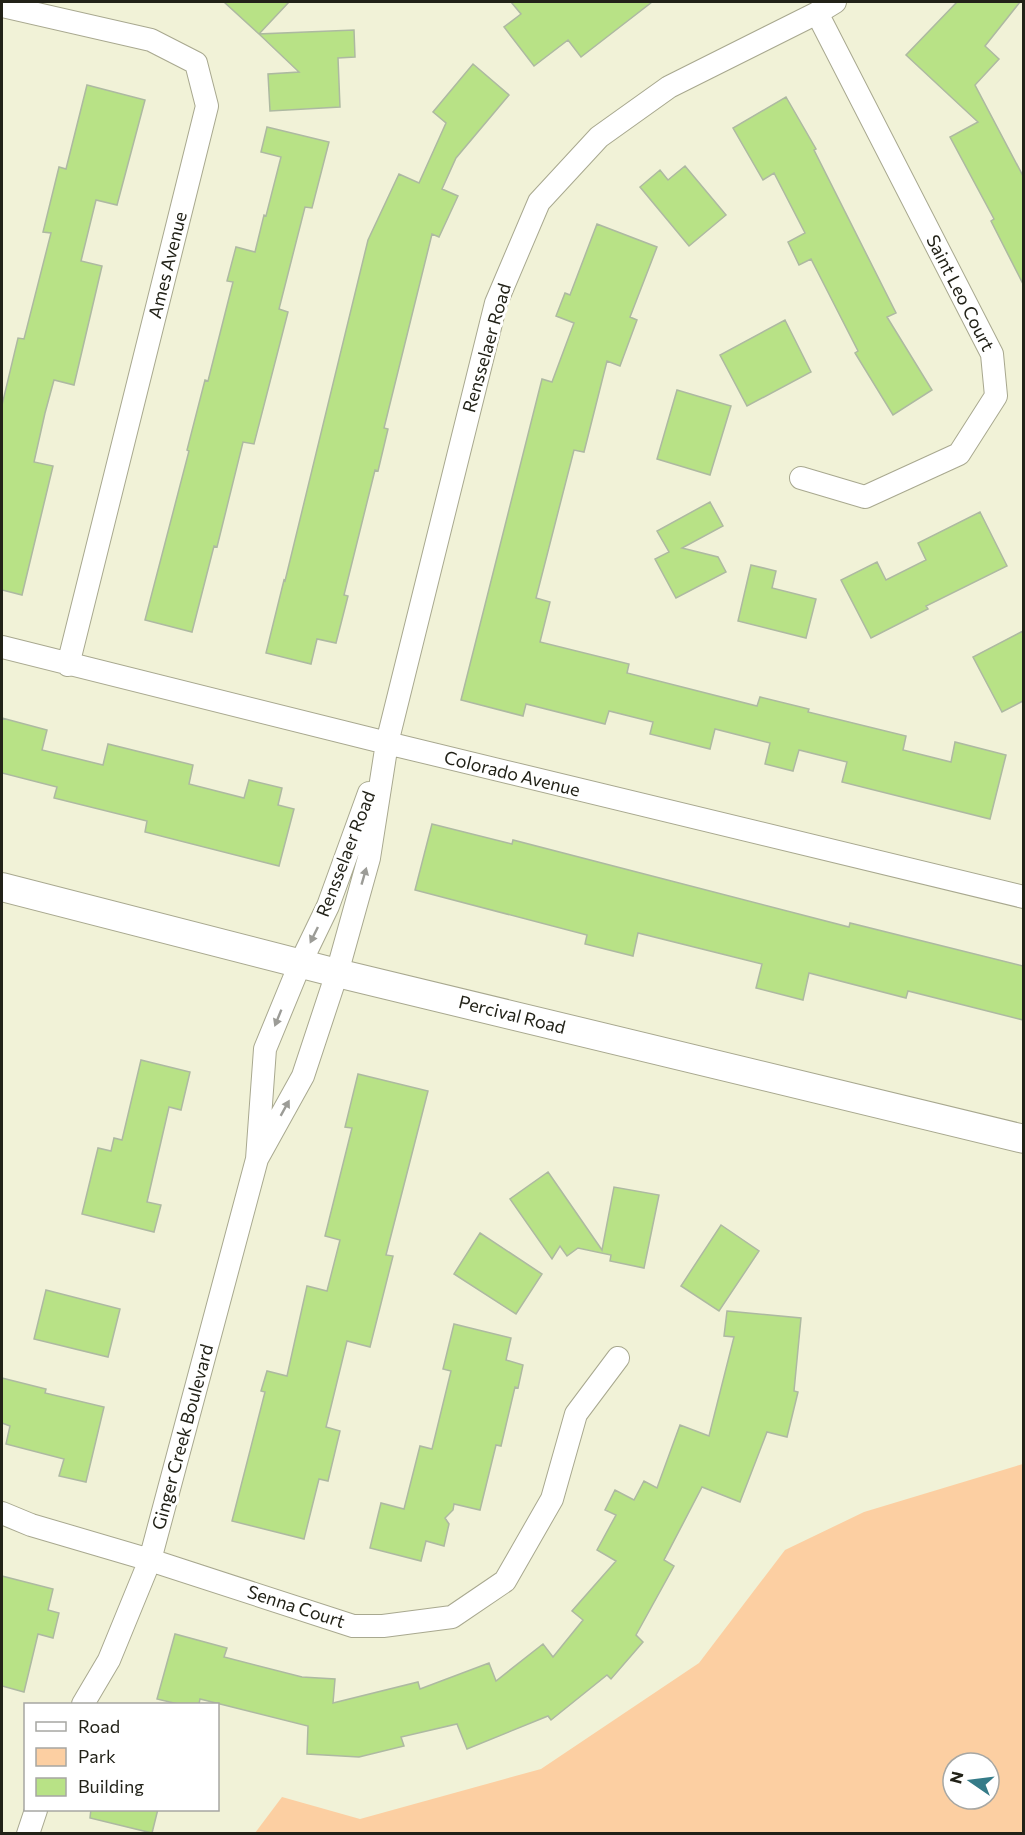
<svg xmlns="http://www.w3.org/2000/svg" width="1025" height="1835" viewBox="0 0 1025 1835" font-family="Commissioner,sans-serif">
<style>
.green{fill:#fccfa2;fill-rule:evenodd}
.building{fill:#b8e286;stroke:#adb9a1;stroke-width:1.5}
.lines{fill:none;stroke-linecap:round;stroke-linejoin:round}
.minor-casing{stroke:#a8a88f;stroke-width:24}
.tertiary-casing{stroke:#a8a88f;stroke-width:30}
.minor{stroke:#fff;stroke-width:22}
.tertiary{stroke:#fff;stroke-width:28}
.oneway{fill:#9c9c97}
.labels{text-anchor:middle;stroke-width:6;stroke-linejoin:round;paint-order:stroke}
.street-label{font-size:18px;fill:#222218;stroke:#fff}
</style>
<rect width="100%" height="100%" fill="#f1f2d7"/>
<path class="green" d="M1023 1464V1833H255L282 1797 360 1819 541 1769 699 1663 785 1550 864 1512ZM953 1763H989V1799H953Z"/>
<path class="building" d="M224 2H289L259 34Z
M511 2H652L581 57 568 40 534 66 504 27 521 14Z
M957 2H1020L985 46 999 59 975 85 1023 176V284L991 221 994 219 950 137 978 122 906 55Z
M354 30 355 57 338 58 340 107 270 111 268 74 299 72 259 34Z
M473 64 509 95 456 158 442 189 458 196 439 237 432 234 384 428 388 429 378 471 375 470 344 595 348 596 336 643 317 639 311 664 266 653 284 580 285 581 368 240 399 174 419 183 446 123 433 112Z
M87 85 145 100 117 205 96 200 81 261 102 266 74 385 54 380 45 413 34 462 53 466 22 595 2 590V405L18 338 24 339 51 233 43 232 59 167 66 169Z
M786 97 816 149 814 150 896 313 887 317 932 390 893 415 855 353 858 351 811 259 799 265 788 242 805 233 774 173 763 180 733 128Z
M267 127 329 142 312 208 305 207 279 309 288 312 254 444 243 442 217 547 214 546 192 632 145 620 189 451 187 450 205 380 208 381 233 282 227 281 236 247 255 252 264 215 266 216 281 157 261 152Z
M685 166 726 215 689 246 640 187 660 170 668 180Z
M597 224 657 247 630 317 637 320 620 366 607 361 584 452 574 450 536 598 550 602 540 642 629 664 627 673 757 706 760 697 809 709 808 712 906 736 903 750 951 762 955 742 1006 755 990 819 842 782 847 762 799 750 793 771 765 764 770 743 715 729 710 749 650 734 653 722 609 711 605 724 526 704 523 716 461 700 542 379 552 382 574 323 556 316 565 293 570 295Z
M785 320 811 372 747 406 720 355Z
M677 390 731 406 710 475 657 459Z
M710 502 723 526 682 548 718 557 726 572 676 598 655 559 669 552 657 531Z
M980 512 1007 566 926 606 928 609 871 638 841 580 877 562 886 580 926 560 918 543Z
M751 565 776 571 772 588 816 599 806 638 738 621Z
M1023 631V701L1002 712 973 657Z
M2 718 47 730 42 750 103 765 108 744 193 765 189 784 244 798 249 780 282 788 278 805 294 809 279 866 145 832 147 821 54 798 57 787 2 773Z
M432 824 512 844 513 840 849 927 850 923 1023 966V1020L908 991 906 998 809 973 803 1000 756 988 762 964 638 933 633 956 585 944 587 935 415 890Z
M141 1060 190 1072 181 1110 169 1107 147 1202 161 1205 154 1232 82 1214 98 1148 111 1151 114 1138 122 1140Z
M358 1074 428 1091 386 1255 393 1256 370 1347 347 1341 326 1427 340 1431 328 1481 319 1479 304 1539 232 1521 265 1392 261 1391 267 1371 287 1376 307 1286 327 1291 340 1240 325 1236 352 1128 345 1127Z
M548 1172 602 1250 614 1187 659 1195 644 1268 610 1261 611 1255 578 1248 567 1256 560 1246 552 1259 510 1199Z
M721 1225 759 1251 719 1311 681 1286Z
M480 1233 542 1274 516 1314 454 1274Z
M46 1290 120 1309 108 1357 34 1339Z
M727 1311 801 1318 794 1391 798 1392 787 1437 767 1432 740 1502 702 1487 664 1560 674 1566 636 1635 643 1642 611 1679 607 1675 551 1720 548 1716 467 1749 457 1724 401 1737 404 1746 359 1757 307 1754 308 1726 200 1699 199 1704H178L157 1699 175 1634 227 1648 224 1657 302 1677 335 1679 333 1703 418 1682 420 1689 489 1663 496 1681 543 1644 553 1657 583 1620 572 1611 616 1561 597 1550 616 1515 605 1510 615 1490 634 1500 644 1481 657 1488 680 1425 709 1436 734 1337 724 1336Z
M454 1324 511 1338 506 1360 523 1365 518 1388 515 1387 501 1446 496 1445 480 1510 454 1504 453 1510 445 1518 449 1524 444 1546 426 1541 421 1561 370 1548 381 1503 404 1509 420 1446 432 1449 451 1371 443 1369Z
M2 1378 46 1389 45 1393 104 1407 86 1482 59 1476 64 1459 6 1444 10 1426 2 1423Z
M2 1576 53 1589 48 1610 59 1613 53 1638 38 1634 24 1692 2 1686Z
M91 1809H158L152 1833 90 1818Z"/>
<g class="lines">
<defs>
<path id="minor" d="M2 6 151 40 196 63 207 106 68 665
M801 478 865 497 959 454 996 396 992 354 817 13
M2 647 387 743 1024 897
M257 1159 303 1076 337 973 369 858 387 743 496 303 539 202 599 137 669 87 817 13 835 2
M2 1513 31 1525 150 1560 353 1626H383L452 1617 505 1581 552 1499 576 1414 618 1358
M83 1704 109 1660 150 1560 257 1159 265 1049 300 964 328 906 369 793
M28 1834 36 1810"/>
<path id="tertiary" d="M2 887 337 973 1024 1139"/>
</defs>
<use href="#minor" class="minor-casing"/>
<use href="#tertiary" class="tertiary-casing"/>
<use href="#minor" class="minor"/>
<use href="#tertiary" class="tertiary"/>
</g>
<defs><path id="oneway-solid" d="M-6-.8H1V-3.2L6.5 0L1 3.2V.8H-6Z" transform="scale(1.5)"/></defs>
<g class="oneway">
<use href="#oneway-solid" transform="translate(364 876) rotate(-74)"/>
<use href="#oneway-solid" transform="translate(314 935) rotate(116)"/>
<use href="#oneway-solid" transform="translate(278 1018) rotate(112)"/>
<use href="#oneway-solid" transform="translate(285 1108) rotate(-61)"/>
</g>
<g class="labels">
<g class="street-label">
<text transform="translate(168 265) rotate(-76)" y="6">Ames Avenue</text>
<text transform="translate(960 293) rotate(63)" y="6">Saint Leo Court</text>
<text transform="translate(487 348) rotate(-74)" y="6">Rensselaer Road</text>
<text transform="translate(512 774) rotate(14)" y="6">Colorado Avenue</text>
<text transform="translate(346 854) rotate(-69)" y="6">Rensselaer Road</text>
<text transform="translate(512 1015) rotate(14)" y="6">Percival Road</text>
<text transform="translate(183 1437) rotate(-75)" y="6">Ginger Creek Boulevard</text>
<text transform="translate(296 1607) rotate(18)" y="6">Senna Court</text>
</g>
</g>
<rect width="1025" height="1835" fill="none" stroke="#222218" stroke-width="6"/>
<rect x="24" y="1703" width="195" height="108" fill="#ffffff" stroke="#a7a7a3" stroke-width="1.5"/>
<rect x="36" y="1722" width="30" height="9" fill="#ffffff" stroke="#a7a7a3" stroke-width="1.5"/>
<text x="78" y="1733" font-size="18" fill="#222218">Road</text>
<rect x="36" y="1748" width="30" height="18" fill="#fccfa2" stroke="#a7a7a3" stroke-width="1.5"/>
<text x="78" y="1763" font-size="18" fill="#222218">Park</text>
<rect x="36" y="1778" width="30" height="18" fill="#b8e286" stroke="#a7a7a3" stroke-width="1.5"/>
<text x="78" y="1793" font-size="18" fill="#222218">Building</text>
<g transform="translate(971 1781) rotate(284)"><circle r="28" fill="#ffffff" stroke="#a7a7a3" stroke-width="1.5"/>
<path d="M0-4.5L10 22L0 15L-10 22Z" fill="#357b88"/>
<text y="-9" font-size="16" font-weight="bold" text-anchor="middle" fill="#222218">N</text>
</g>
</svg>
